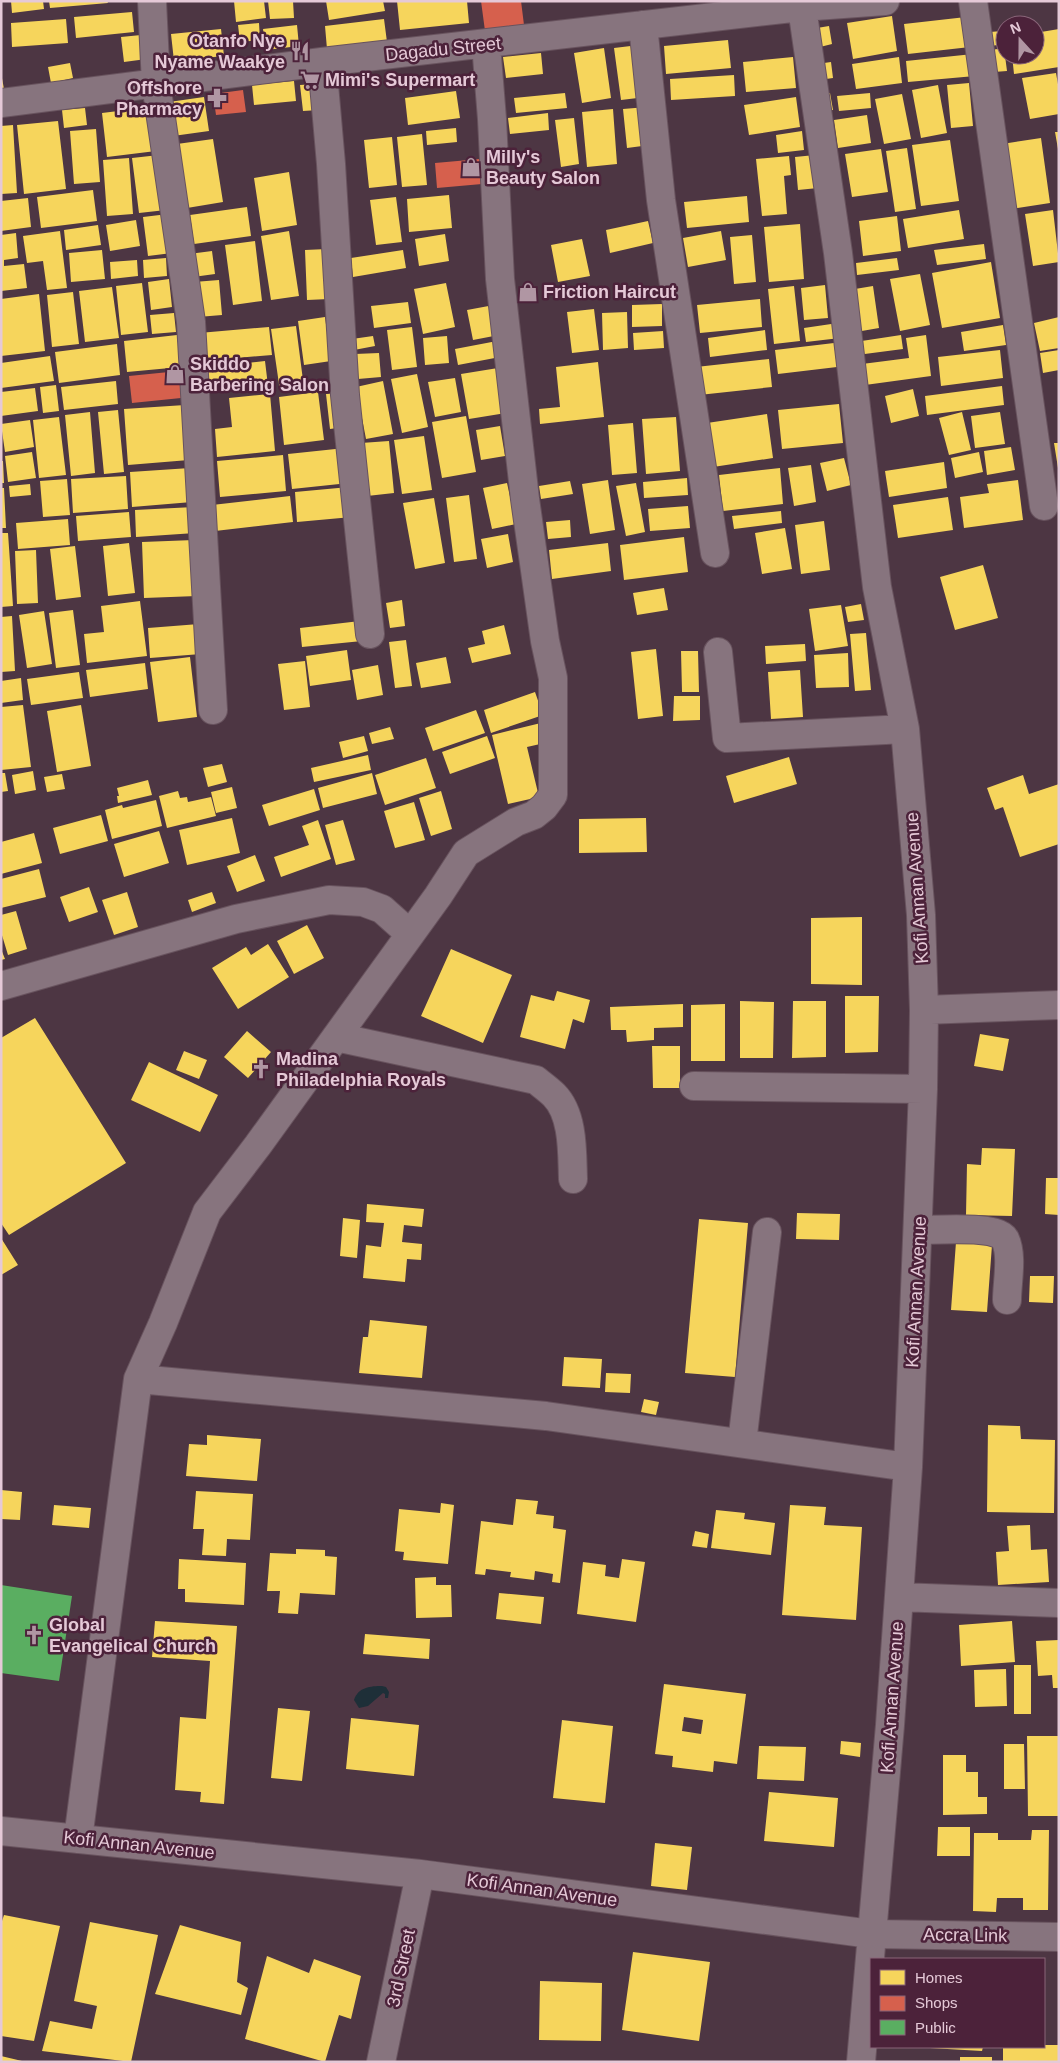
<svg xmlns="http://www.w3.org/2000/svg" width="1060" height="2063" viewBox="0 0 1060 2063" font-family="Arial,sans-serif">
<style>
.water{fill:#1e2f38}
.homes{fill:#f6d55c;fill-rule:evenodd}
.shops{fill:#d6604d}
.public{fill:#5aae61}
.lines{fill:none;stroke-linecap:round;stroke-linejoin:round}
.minor-casing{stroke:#68535e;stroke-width:30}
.minor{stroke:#87747e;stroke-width:28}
.labels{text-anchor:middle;stroke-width:5;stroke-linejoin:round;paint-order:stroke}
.poi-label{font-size:18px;font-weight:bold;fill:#e5c9d7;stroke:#4c223a;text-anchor:start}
.street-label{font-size:18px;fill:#e5c9d7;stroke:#4c223a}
</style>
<rect width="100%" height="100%" fill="#4d3643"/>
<path class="water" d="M382 1686 386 1687 389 1692 388 1698H385V1694L383 1693 368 1706 359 1708 354 1700C358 1687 371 1686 382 1686Z"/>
<path class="homes" d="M11 1H43L44 9 12 13Z
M49 1H107L108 3 50 8Z
M234 1H264L266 18 236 22Z
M268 1H293L294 18 270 19Z
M326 1H383L385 11 329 20Z
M397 1H467L469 23 400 30Z
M132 12 134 32 76 38 74 17Z
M892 16 897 51 853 59 847 23Z
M966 17 970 47 908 54 904 24Z
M66 19 68 43 12 47 11 23Z
M384 19 387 42 327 49 325 26Z
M259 23 260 40 240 42 238 25Z
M297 25 299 46 266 50 263 29Z
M829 26 832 44 820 47 817 28Z
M221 29 224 56 174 61 171 34Z
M1059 29V67L1014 74 1012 55H1035V33Z
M1002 31 1004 44 991 46 990 32Z
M151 34 154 58 124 62 121 37Z
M728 40 731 68 666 74 664 46Z
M639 45 646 97 621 100 614 48Z
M604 48 611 98 582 103 574 53Z
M1004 48 1007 71 994 72 991 50Z
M541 53 543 74 506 78 503 57Z
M973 54 975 76 908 82 906 61Z
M793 57 796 88 746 92 743 62Z
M899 57 902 83 856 89 852 64Z
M831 62 833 78 819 80 817 64Z
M70 63 73 78 51 83 48 67Z
M1 73 4 89 1 90Z
M1056 73 1059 90V114L1030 119 1022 78Z
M734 75 735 96 671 100 670 79Z
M294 81 296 101 254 105 252 85Z
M969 83 973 126 951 128 947 85Z
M316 84 319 110 303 111 300 85Z
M938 85 947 133 921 138 912 90Z
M456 91 460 118 408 125 405 98Z
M565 93 567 108 516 113 514 98Z
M830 93 833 110 824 111 821 95Z
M870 93 871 108 839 111 837 96Z
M902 94 911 139 884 144 875 99Z
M204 97 209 131 173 136 169 102Z
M796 97 800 127 749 135 744 105Z
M151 107 156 151 107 157 102 113Z
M647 107 650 145 627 148 623 109Z
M85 108 87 125 64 128 62 110Z
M613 109 617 164 587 167 582 112Z
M548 113 549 130 510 134 508 118Z
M867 115 871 143 838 148 834 120Z
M574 118 579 164 561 167 555 120Z
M58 121 66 189 24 194 17 125Z
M13 125 17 193 1 194V126Z
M456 128 457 142 427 145 426 131Z
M96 129 100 182 74 184 70 131Z
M802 131 804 150 778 153 776 135Z
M1055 132H1059V149H1058Z
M422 134 427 185 402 187 397 137Z
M392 137 397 185 369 188 364 140Z
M1041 138 1050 203 1011 209 1002 144Z
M213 139 223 202 187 208 177 144Z
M950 140 959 201 921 206 912 145Z
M907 148 916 209 895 212 886 151Z
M881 149 888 192 852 197 845 154Z
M159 155 166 210 139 213 132 158Z
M815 155 818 188 798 190 795 157Z
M789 156 791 175 784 176 787 214 762 216 756 159Z
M129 158 133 214 107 216 103 160Z
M289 172 297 225 262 231 254 178Z
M93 190 97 221 41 228 37 197Z
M449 195 452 228 409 232 407 199Z
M747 196 749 222 687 228 684 202Z
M396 197 402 242 376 245 370 200Z
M28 198 31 227 1 231V201Z
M247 207 251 236 194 244 190 215Z
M959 210 964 239 908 248 903 219Z
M1053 210 1059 262 1033 266 1025 214Z
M168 214 172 253 148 256 143 217Z
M897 216 901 251 863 256 859 221Z
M136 220 140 246 110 251 106 225Z
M648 221 653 243 610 253 606 230Z
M800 224 804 279 769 282 764 227Z
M98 225 101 245 66 250 64 230Z
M60 231 67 288 47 290 43 261 27 263 23 236Z
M289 231 299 296 271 300 261 236Z
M721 231 726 260 688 267 683 238Z
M16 233 18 258 4 260V266L24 264 27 288 1 291V235Z
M445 234 449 261 419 266 415 239Z
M752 235 756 282 734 284 730 237Z
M582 239 590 276 558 282 551 245Z
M255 241 262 301 233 305 225 245Z
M984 244 986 259 937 265 934 250Z
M327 249 329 299 307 300 305 250Z
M102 250 105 279 71 282 69 253Z
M403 250 406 268 353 277 351 258Z
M212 251 215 274 193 277 189 254Z
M166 258 167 276 144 278 143 260Z
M897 258 899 270 857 275 856 263Z
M137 260 138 276 111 279 110 262Z
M991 262 1000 318 942 328 932 273Z
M920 274 930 325 900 331 890 279Z
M169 279 172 307 151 310 148 282Z
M219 280 222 315 198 317 194 282Z
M142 283 148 332 121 335 116 286Z
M446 283 455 327 423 334 414 289Z
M825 285 828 318 804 320 801 288Z
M794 286 800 341 774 344 768 289Z
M873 286 879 328 856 332 849 290Z
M112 287 119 338 85 342 79 291Z
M73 292 79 344 52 347 47 295Z
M39 294 45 351 1 356V299Z
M760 299 762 327 700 333 697 305Z
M408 302 411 323 374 328 371 306Z
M662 304V326L632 327V305Z
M494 305 499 335 473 340 467 310Z
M594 309 599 350 572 353 567 312Z
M627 312 628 348 603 350 602 313Z
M174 313 176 332 152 334 150 315Z
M325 317 331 361 304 365 298 321Z
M1059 317V348L1040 351 1034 323Z
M838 323 840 338 806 342 804 328Z
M1003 325 1006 345 964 351 961 332Z
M296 326 304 388 280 391 271 329Z
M269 327 272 355 201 361 199 333Z
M412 327 417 367 392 370 387 330Z
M765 330 767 350 710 357 708 338Z
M663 331 664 348 634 350 633 333Z
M177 335 181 367 127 372 124 341Z
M901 335 903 349 857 355 855 342Z
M926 335 931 376 865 385 862 364 909 358 906 338Z
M373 336 375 346 354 350 352 339Z
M447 336 449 363 425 365 423 338Z
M497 341 500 357 458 365 455 349Z
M834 343 837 367 778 374 775 350Z
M117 344 120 375 59 383 55 352Z
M1000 350 1003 378 941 386 938 357Z
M1059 350V370L1043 373 1040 353Z
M379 353 381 377 358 379 355 354Z
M50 356 54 381 1 388V363Z
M769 359 772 387 699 395 696 367Z
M265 361 268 386 203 393 200 368Z
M598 362 604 417 540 424 539 409 560 407 556 367Z
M498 368 506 413 469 419 461 374Z
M417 374 428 427 402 433 391 379Z
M455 378 461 412 435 417 428 382Z
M116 381 118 404 64 410 61 387Z
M383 381 393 434 366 439 356 387Z
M56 385 59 411 43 413 40 387Z
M1002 386 1004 405 927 415 925 396Z
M35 388 38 411 1 416V392Z
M913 389 919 416 891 423 885 396Z
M318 392 324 440 284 445 279 397Z
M340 393 344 427 330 429 326 394Z
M270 394 275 451 217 457 215 429 232 427 229 398Z
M839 404 843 443 782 449 778 410Z
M185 405 189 460 128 465 124 409Z
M118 410 124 472 104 474 98 412Z
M90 412 95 473 71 476 65 415Z
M962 412 971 450 949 455 939 418Z
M1000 412 1005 444 975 448 971 416Z
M767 414 773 458 713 467 707 423Z
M466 416 476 472 442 478 432 422Z
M59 417 66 475 39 478 33 420Z
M676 417 680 471 646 474 642 419Z
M30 420 34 447 5 452 1 424Z
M633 423 637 473 612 475 608 425Z
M500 426 505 456 481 460 476 430Z
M424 436 432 490 402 494 394 440Z
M389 441 394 493 367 496 361 443Z
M1054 443H1059V468H1058Z
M1011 447 1015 470 987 475 984 451Z
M345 448 349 483 292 489 288 454Z
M32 452 36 478 8 482 5 456Z
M979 452 983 472 955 478 951 458Z
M283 455 286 491 220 497 217 461Z
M844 458 851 485 827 491 820 463Z
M1 461H3L4 483H1Z
M944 462 947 488 889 497 885 471Z
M811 465 816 502 794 506 788 468Z
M190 468 192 502 132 507 130 472Z
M780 468 783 504 723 511 719 475Z
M126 476 128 509 73 513 71 479Z
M687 478 688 495 644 498 643 482Z
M67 479 70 515 43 517 40 481Z
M608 480 615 530 590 534 582 484Z
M1018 480 1023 520 964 528 960 497 989 493 987 484Z
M570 481 573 494 541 499 539 486Z
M507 483 516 524 492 529 483 488Z
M636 483 645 532 626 536 616 486Z
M30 484 31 495 10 497 9 486Z
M349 487 352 517 297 522 295 492Z
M1 488H4L6 528H1Z
M469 495 477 559 454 562 446 498Z
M290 496 293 522 215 531 212 505Z
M948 497 953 530 898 538 893 505Z
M434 498 445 563 415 569 403 503Z
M688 506 690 528 650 531 648 509Z
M194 507 195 533 136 537 135 510Z
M781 511 782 523 734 529 732 516Z
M129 512 131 537 78 541 76 516Z
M68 519 70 545 18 549 16 523Z
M570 520 571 537 548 539 546 522Z
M824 521 830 570 801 574 795 525Z
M785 528 792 569 762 574 755 533Z
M1 533H8L13 606 1 607Z
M508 534 513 562 487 568 481 539Z
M684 537 688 572 624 580 620 545Z
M194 540 197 596 144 598 142 542Z
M129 543 135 593 108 596 103 546Z
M608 543 611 571 552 579 549 550Z
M75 546 81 597 56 600 50 549Z
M36 550 38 603 17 604 15 551Z
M983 565 998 618 955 630 940 577Z
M664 588 668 610 637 615 633 593Z
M402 600 405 626 390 628 386 603Z
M140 601 147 656 87 663 84 634 104 632 101 606Z
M861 604 864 620 848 622 845 607Z
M841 605 848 646 815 651 809 609Z
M73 610 80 665 56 668 49 613Z
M44 611 52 664 27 668 19 615Z
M12 616 15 671 1 672V617Z
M360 621 362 641 302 647 300 628Z
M199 624 201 654 150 658 148 628Z
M504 625 511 654 472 663 468 648 485 644 482 631Z
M866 633 871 690 855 691 850 634Z
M406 640 412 686 395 688 389 642Z
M805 644 806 661 766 664 765 646Z
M656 649 663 716 638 719 631 652Z
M347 650 351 680 310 686 306 656Z
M681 651H698L699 692H682Z
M848 653 849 687 816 688 814 655Z
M190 657 197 717 158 722 150 662Z
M446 657 451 683 421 688 416 663Z
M305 661 310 707 284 710 278 664Z
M145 663 148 689 90 697 86 670Z
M378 665 383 695 357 700 352 670Z
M800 670 803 717 771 719 768 672Z
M79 672 83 698 31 705 27 679Z
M21 678 23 700 1 703V681Z
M535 692 543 715 491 733 484 710Z
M674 696H700V720L673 721Z
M23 705 31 767 1 770V707Z
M81 705 91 766 57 772 47 711Z
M476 710 485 733 433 751 425 728Z
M545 722 549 742 527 747 539 797 508 804 492 735Z
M390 727 394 739 372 744 369 733Z
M364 736 368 751 343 758 339 742Z
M487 736 495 758 450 774 442 752Z
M368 755 371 770 314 782 311 768Z
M789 757 797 784 734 803 726 776Z
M426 758 436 788 385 805 375 775Z
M222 764 227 782 208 787 203 768Z
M33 771 36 790 15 794 12 775Z
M1 773H5L8 791 1 792Z
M372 773 377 794 323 808 318 788Z
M62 774 65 789 47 792 44 777Z
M1023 775 1029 794 1059 784V844L1020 857 1003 807 995 810 987 788Z
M148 780 152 795 118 803 117 796H119L117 788Z
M232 787 237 808 216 813 211 792Z
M314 789 320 810 269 826 262 805Z
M178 791 180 798 187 797 188 802 211 797 216 816 167 828 159 796Z
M441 791 452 829 431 836 419 798Z
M156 800 162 826 112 839 105 810 122 805 123 808Z
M414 802 425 840 395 848 384 811Z
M101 815 108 841 60 854 53 828Z
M232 818 240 853 187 865 179 830Z
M646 818 647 852 579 853V819Z
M318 820 331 859 281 877 274 857 309 845 302 826Z
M343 820 355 860 336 865 325 825Z
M159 831 169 863 124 877 114 844Z
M34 833 42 863 1 874V842Z
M255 855 265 881 237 892 227 866Z
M39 869 46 897 1 908V879Z
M89 887 98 912 69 922 60 897Z
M127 892 138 927 114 935 102 900Z
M212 892 216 903 192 912 188 900Z
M16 911 27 949 8 955 1 932V915Z
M862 917V985L811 984V918Z
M307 925 324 958 294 974 277 941Z
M268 944 289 977 238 1009 212 968 246 947 251 955Z
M1 949 5 959 1 960Z
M451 949 512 975 483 1043 421 1016Z
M557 991 590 1000 584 1023 573 1019 565 1049 520 1037 531 995 554 1001Z
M845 996H879L878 1052 845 1053Z
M740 1001 774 1002 773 1058H740Z
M793 1001H826V1057L792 1058Z
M683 1004V1027L654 1028V1040L627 1042 626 1030H611L610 1007Z
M725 1004V1061H691V1005Z
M35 1018 126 1163 9 1235 1 1223V1038Z
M247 1031 271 1052 248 1078 224 1057Z
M980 1034 1009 1039 1003 1071 974 1066Z
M652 1046H680V1088H653Z
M184 1051 207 1060 199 1079 176 1070Z
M149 1062 218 1095 200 1132 131 1100Z
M982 1148 1015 1149 1012 1216 966 1215 967 1164 981 1165Z
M1046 1178H1059V1215L1045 1214Z
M367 1204 424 1209 422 1227 404 1225 402 1242 422 1244 421 1260 407 1259 405 1282 363 1278 366 1245 381 1247 384 1223 366 1222Z
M797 1213 840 1214 839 1240 796 1239Z
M343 1218 360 1220 357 1258 340 1256Z
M699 1219 748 1223 735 1377 685 1373Z
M1 1238 18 1265 1 1275Z
M956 1242 992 1245 987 1312 951 1310Z
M1030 1276H1054L1053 1303 1029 1302Z
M370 1320 427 1326 422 1378 359 1373 363 1337H368Z
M564 1357 602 1359 600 1388 562 1386Z
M606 1373 631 1374 630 1393 605 1392Z
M644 1399 659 1402 656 1415 641 1412Z
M988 1425 1020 1426 1021 1439 1055 1440 1054 1513 987 1512Z
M207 1435 261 1439 257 1481 186 1476 189 1444 207 1445Z
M1 1490 22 1492 20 1520 1 1519Z
M196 1491 253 1494 250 1540 227 1539 226 1556 202 1555 204 1529H193Z
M516 1499 538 1501 536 1514 554 1516 553 1528 566 1530 560 1583 552 1582 553 1574 535 1571 534 1580 510 1577 511 1572 486 1569 485 1575 475 1574 481 1521 513 1525Z
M441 1503 454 1505 448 1564 403 1560 404 1552 395 1551 399 1509 440 1513Z
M54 1505 91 1508 89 1528 52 1525Z
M790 1505 826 1507 824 1525 862 1527 856 1620 782 1615Z
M716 1510 745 1513 744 1519 775 1523 771 1555 711 1548Z
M1030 1525 1031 1550 1047 1549 1049 1582 998 1585 996 1552 1009 1551 1007 1526Z
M695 1531 709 1534 707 1548 692 1546Z
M296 1549 325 1550V1556L337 1557 335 1595 300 1593 298 1614 278 1613 280 1591H267L270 1553 296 1554Z
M179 1559 246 1563 244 1605 185 1602V1589H178Z
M622 1559 645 1562 636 1622 577 1614 583 1562 606 1565 605 1576 619 1578Z
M436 1577V1585H451L452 1617 416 1618 415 1578Z
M499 1593 544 1597 541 1624 496 1619Z
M155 1621 237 1626 224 1804 200 1802 201 1792 175 1790 180 1717 206 1719 210 1661 152 1657Z
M1012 1621 1015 1662 961 1666 959 1625Z
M365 1634 430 1639 429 1659 363 1654Z
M1059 1640V1688H1053L1052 1675 1038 1676 1036 1641Z
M1014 1665H1031V1714H1014Z
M1006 1669 1007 1706 975 1707 974 1670Z
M664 1684 746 1694 737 1764 714 1761 713 1772 672 1767 673 1756 655 1754ZM684 1717 703 1720 701 1734 682 1731Z
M278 1708 310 1711 302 1781 271 1778Z
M351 1718 419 1725 414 1776 346 1769Z
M562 1720 613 1726 605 1803 553 1798Z
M1027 1736H1059V1816H1028Z
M841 1741 861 1743 860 1757 840 1754Z
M1004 1744H1024L1025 1789H1004Z
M759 1746 806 1747 804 1781 757 1779Z
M943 1755H966V1772H978V1797H987V1814L943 1815Z
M769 1792 838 1798 834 1847 764 1841Z
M938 1827H970V1856H937Z
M1032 1830H1049L1048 1910H1023V1898H997L996 1912 973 1911 974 1833H998V1840H1031Z
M655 1843 692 1847 687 1890 651 1886Z
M4 1915 60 1926 34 2041 1 2036V1924Z
M90 1922 158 1935 131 2062 42 2051 50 2021 92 2029 97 2006 74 2001Z
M180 1925 241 1942 237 1982 248 1988 241 2015 155 1994Z
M633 1952 710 1962 699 2041 622 2030Z
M267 1956 309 1973 314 1959 361 1976 351 2019 339 2015 325 2062 245 2039Z
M540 1981 602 1983 601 2041 539 2040Z
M1044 2045H1059V2062H1003V2047H1044Z
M930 2047H983L982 2051 930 2048Z
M1 2056 22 2061V2062H1Z
M960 2057H992V2062H960Z"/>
<path class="shops" d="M481 1H521L524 25 485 31Z
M243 90 246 112 216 115 213 94Z
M480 159 482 184 437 188 435 163Z
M179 371 181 398 132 403 129 376Z"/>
<path class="public" d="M1 1585 72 1596 59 1681 1 1673Z"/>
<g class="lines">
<defs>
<path id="minor" d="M152 1 156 84 191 322 213 710
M801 1 838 253 877 587 905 729 921 915 924 1010 923 1089 908 1467 890 1725 861 2062
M973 1 1044 506
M643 25 661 200 715 553
M322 62 331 164 345 395 370 634
M1 103 322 62 801 7 885 1
M718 652 727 738 905 729
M1 986 236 919 329 900 363 902 382 909 410 934
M924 1010 1059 1005
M336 1037 536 1080C542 1085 549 1090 554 1095 574 1115 572 1154 573 1179
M694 1086 923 1089
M919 1230C935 1230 998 1225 1005 1239 1013 1256 1007 1282 1007 1300
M138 1379 546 1416 908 1467
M742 1443 767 1232
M899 1597 1059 1603
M1 1831 420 1874 871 1934 1059 1937
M78 1839 138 1379 163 1323 207 1212 258 1145 438 896 466 853 516 822 534 815 544 807 553 795V678L545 641 525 499 500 279 492 119 486 44
M381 2062 420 1874"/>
</defs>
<use href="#minor" class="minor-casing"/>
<use href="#minor" class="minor"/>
</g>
<defs>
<symbol id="restaurant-bare" viewBox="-9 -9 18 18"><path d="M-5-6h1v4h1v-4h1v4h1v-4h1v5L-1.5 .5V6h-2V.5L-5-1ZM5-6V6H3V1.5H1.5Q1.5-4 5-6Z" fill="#b096a3" stroke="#4c223a" stroke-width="2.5" paint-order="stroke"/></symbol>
<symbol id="supermarket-bare" viewBox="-9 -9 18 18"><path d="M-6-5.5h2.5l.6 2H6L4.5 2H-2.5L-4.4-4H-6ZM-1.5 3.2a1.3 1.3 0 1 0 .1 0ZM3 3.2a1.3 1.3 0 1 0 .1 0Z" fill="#b096a3" stroke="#4c223a" stroke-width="2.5" paint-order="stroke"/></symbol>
<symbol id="pharmacy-bare" viewBox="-9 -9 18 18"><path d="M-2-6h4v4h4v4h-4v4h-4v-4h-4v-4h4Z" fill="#b096a3" stroke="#4c223a" stroke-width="2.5" paint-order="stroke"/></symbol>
<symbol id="shop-bare" viewBox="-9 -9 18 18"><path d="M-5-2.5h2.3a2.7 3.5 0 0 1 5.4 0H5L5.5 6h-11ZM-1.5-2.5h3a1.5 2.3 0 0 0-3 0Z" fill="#b096a3" stroke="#4c223a" stroke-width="2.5" paint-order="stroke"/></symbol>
<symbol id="church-bare" viewBox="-9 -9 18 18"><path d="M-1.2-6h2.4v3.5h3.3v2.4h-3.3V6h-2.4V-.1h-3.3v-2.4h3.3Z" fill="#b096a3" stroke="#4c223a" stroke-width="2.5" paint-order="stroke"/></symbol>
</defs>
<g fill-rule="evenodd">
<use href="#restaurant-bare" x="286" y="37" width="28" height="28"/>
<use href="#supermarket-bare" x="296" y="66" width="28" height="28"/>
<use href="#pharmacy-bare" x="203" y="84" width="28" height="28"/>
<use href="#shop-bare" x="457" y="153" width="28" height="28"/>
<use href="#shop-bare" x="514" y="278" width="28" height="28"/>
<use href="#shop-bare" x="161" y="360" width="28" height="28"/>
<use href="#church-bare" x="247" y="1055" width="28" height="28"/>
<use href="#church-bare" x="20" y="1621" width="28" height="28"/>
</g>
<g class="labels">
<g class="poi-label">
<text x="285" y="47" text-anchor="end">Otanfo Nye<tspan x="285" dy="21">Nyame Waakye</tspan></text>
<text x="325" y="86">Mimi's Supermart</text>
<text x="202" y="94" text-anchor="end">Offshore<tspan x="202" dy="21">Pharmacy</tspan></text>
<text x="486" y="163">Milly's<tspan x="486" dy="21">Beauty Salon</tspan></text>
<text x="543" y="298">Friction Haircut</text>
<text x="190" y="370">Skiddo<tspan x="190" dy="21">Barbering Salon</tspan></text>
<text x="276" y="1065">Madina<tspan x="276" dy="21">Philadelphia Royals</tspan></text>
<text x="49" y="1631">Global<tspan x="49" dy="21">Evangelical Church</tspan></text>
</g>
<g class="street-label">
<text transform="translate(443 49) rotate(-6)" y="6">Dagadu Street</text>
<text transform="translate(917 888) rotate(-94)" y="6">Kofi Annan Avenue</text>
<text transform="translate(916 1292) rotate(-87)" y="6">Kofi Annan Avenue</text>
<text transform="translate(892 1697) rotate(-86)" y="6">Kofi Annan Avenue</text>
<text transform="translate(139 1845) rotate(6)" y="6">Kofi Annan Avenue</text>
<text transform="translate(542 1890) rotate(8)" y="6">Kofi Annan Avenue</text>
<text transform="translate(965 1935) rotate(1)" y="6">Accra Link</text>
<text transform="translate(401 1968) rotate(-78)" y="6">3rd Street</text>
</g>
</g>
<rect width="1060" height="2063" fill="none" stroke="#e5c9d7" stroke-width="5"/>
<rect x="870" y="1958" width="175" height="90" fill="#4c223a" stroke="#896579"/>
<rect x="880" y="1970" width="25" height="15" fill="#f6d55c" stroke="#896579"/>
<text x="915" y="1983" font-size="15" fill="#e5c9d7">Homes</text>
<rect x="880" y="1996" width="25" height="15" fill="#d6604d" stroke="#896579"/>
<text x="915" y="2008" font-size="15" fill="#e5c9d7">Shops</text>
<rect x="880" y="2020" width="25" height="15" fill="#5aae61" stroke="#896579"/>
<text x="915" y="2033" font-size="15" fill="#e5c9d7">Public</text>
<g transform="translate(1020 40) rotate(339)"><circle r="24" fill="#4c223a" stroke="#896579"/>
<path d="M0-4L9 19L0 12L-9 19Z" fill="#b096a3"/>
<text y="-8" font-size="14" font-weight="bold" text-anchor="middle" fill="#e5c9d7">N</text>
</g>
</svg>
